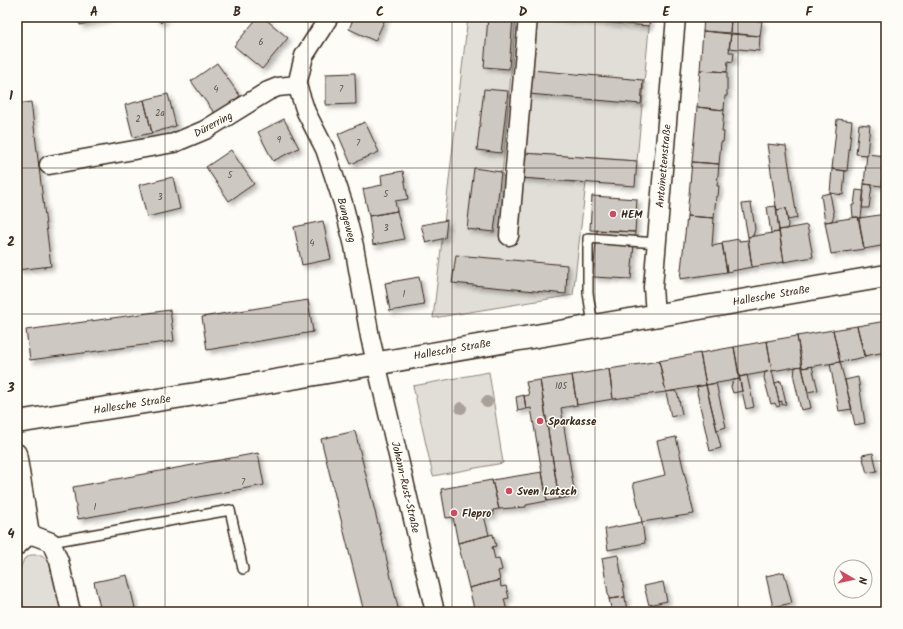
<svg xmlns="http://www.w3.org/2000/svg" width="903" height="629" viewBox="0 0 903 629" font-family="Kalam,sans-serif">
<style>
.green{fill:#e1ded7;stroke:#8e847a}
.building{fill:#cdc8c2;stroke:#3b2a1e;filter:url(#shadow)}
.lines{fill:none;stroke-linecap:round;stroke-linejoin:round}
.service-casing{stroke:#3b2a1e;stroke-width:12}
.minor-casing{stroke:#3b2a1e;stroke-width:21}
.secondary-casing{stroke:#3b2a1e;stroke-width:25}
.service{stroke:#fdfcf7;stroke-width:9}
.minor{stroke:#fdfcf7;stroke-width:18}
.secondary{stroke:#fdfcf7;stroke-width:22}
.tree{fill:#a9a199}
.grid{fill:none;stroke:#3b2a1e;stroke-width:1;stroke-opacity:0.55}
.poi-dot{fill:#d1495b;stroke:#fdfcf7;stroke-width:1.5}
.labels{text-anchor:middle;stroke-width:3;stroke-linejoin:round;paint-order:stroke}
.number-label{font-size:9px;fill:#605247}
.street-label{font-size:11px;fill:#3b2a1e;stroke:#fdfcf7}
.poi-label{font-size:11px;font-weight:bold;fill:#3b2a1e;stroke:#fdfcf7;text-anchor:start}
.neatline{fill:none;stroke:#3b2a1e;stroke-width:1.5}
.grid-label{font-size:13px;text-anchor:middle;font-weight:bold;fill:#3b2a1e}
</style>
<defs>
<filter id="shadow"><feDropShadow dx="3.5" dy="3.5" stdDeviation="2" flood-color="#0004"/></filter>
</defs>
<rect width="100%" height="100%" fill="#fdfcf7"/>
<filter id="ink" filterUnits="userSpaceOnUse"><feTurbulence type="fractalNoise" baseFrequency=".025" numOctaves="2"/><feDisplacementMap in="SourceGraphic" scale="8" xChannelSelector="R" yChannelSelector="G"/><feConvolveMatrix kernelMatrix="1 2 1 2 8 2 1 2 1" color-interpolation-filters="sRGB"/></filter>
<g filter="url(#ink)">
<path class="green" d="M468 17H516L502 176 586 183 573 295 433 318Z
M535 17H650L637 161 523 153Z
M489 372 503 463 433 476 413 386Z
M31 555H42L51 565 62 612H24L18 574 24 559Z"/>
<path class="building" d="M78 17H110L80 25Z
M154 17H166L161 23Z
M258 17H263L288 38 262 69 234 46Z
M354 17H386L375 41 349 29Z
M488 17H513L509 69 484 67Z
M547 17H650L649 26Z
M704 17H735V19H731L730 33 703 31Z
M731 19 762 21 760 36 730 33Z
M703 31 731 34 729 52H734L733 62 728 61 727 72 700 70Z
M731 34 760 36 759 51 729 48Z
M217 63 240 96 215 114 191 81Z
M531 70 643 80 641 104 529 94Z
M700 70 727 72V96H725L724 110 697 107Z
M355 73 356 104 326 105V74Z
M484 89 508 91 501 153 477 150Z
M168 94 176 126 152 133 144 100Z
M144 100 152 133 133 137 125 105Z
M31 102 51 266 17 270V104Z
M697 107 724 110 722 132H724L723 142H721L719 164 692 162Z
M284 119 299 148 273 161 258 132Z
M837 119 852 121 847 171 832 169Z
M365 122 379 152 351 164 338 134Z
M859 124 870 125 867 155 856 154Z
M767 144 786 146 797 218 788 220 786 208 777 210 776 206Z
M231 150 254 184 229 201 206 167Z
M523 153 637 161 635 186 521 178Z
M867 154 885 156 882 186 864 184Z
M692 162 719 164 717 186H719L718 196H716L714 218 687 216Z
M474 168 501 172 494 232 467 229Z
M832 169 845 171 843 195 830 193Z
M403 171 408 199 395 201 397 211 369 216 363 189 382 185 381 175Z
M173 177 180 209 147 217 139 185Z
M864 184 872 185 869 208H862Z
M856 190 864 191 861 218H859L858 217H853L852 205H854Z
M830 193 834 215 832 221 825 222 821 195Z
M592 196 637 199 635 232 590 230Z
M751 203 755 229 753 236 748 237 742 204Z
M776 206 779 232 771 233 767 207Z
M776 206 777 210 786 208 788 225 787 229 779 230Z
M397 211 404 239 373 245 369 216Z
M886 214V245L864 249 859 218Z
M687 216 714 218 712 246 722 244 727 272 680 279Z
M858 217 864 249 831 254 825 222Z
M447 220 445 238 426 243 421 225Z
M323 221 331 259 302 265 294 227Z
M807 225 813 257 784 262 779 230Z
M597 230 635 232 631 279 593 277Z
M779 232 784 262 752 267 748 237Z
M739 239V241L748 240 752 267 727 272 722 242Z
M456 255 567 265 566 294 452 283Z
M419 277 424 305 390 311 385 283Z
M308 300 313 332 207 350 202 317Z
M170 310 174 341 30 360 26 330Z
M886 321V352L864 356 857 326Z
M857 326 865 357 840 362 833 330Z
M833 330 840 362 802 368 797 336Z
M797 336 802 366 772 371 767 341Z
M767 341 772 371 739 377 734 347Z
M734 347 740 379 706 385 700 353Z
M700 353 706 385 666 392 659 361Z
M659 361 666 392 613 399 609 369Z
M840 362 852 409 839 411 830 364Z
M802 366 811 408 801 410 794 378 795 367Z
M812 366 818 390 808 392 802 368Z
M609 369 613 399 577 405 572 375Z
M772 371 780 406 777 407 775 403 771 404 764 378 765 372Z
M572 375 577 405 561 408 575 496 559 499 540 380Z
M747 375 754 407 746 409 739 377Z
M858 377 865 423 855 425 845 380Z
M740 379 742 391 733 393 731 387 733 380Z
M540 380 559 499 547 501 531 408 526 409 524 396 529 395 526 382Z
M781 381 786 404 782 405V401L779 402 775 383Z
M716 383 726 427 717 430 706 385Z
M706 385 721 448 710 451 697 392 698 389 696 387Z
M675 391 678 395 682 414 671 417 666 392Z
M524 395 526 409 518 411 516 397Z
M355 431 385 552 399 612H364L321 439Z
M676 437 694 514 642 522 633 483 665 475 657 441Z
M258 453 264 485 78 519 73 487Z
M873 453 877 471 867 473 862 455Z
M542 472 547 501 526 505V507L499 509 492 480Z
M492 480 499 509 493 510 494 515 484 516 489 535 458 543 453 517 446 518 441 489Z
M642 522 645 543 608 550 605 529Z
M493 534 496 546 492 547 495 559 499 558 502 570 498 571 500 580 469 588 458 543Z
M618 555 625 597 609 599 602 558Z
M784 572 792 603 773 607 766 576Z
M127 575 136 612H101L94 582Z
M500 580 501 587 506 586 509 598 504 599 507 611 511 610 512 612H475L469 588Z
M663 582 667 601 649 605 644 586Z
M625 597 627 612H612L609 599Z
M886 608V612H865Z"/>
<g class="lines">
<defs>
<path id="service" d="M593 325 588 293V238L657 243
M51 542 230 510 243 569"/>
<path id="minor" d="M297 85 306 112 325 149 343 203 354 246 370 337 435 612
M297 85 304 56 329 17
M49 165 174 143 205 130 268 91 278 87 297 85
M509 236 528 17
M655 315 653 287 676 17
M17 453 30 534
M30 534 51 542 59 561 71 612
M17 546 30 534"/>
<path id="secondary" d="M17 422 228 389 886 276"/>
</defs>
<use href="#service" class="service-casing"/>
<use href="#minor" class="minor-casing"/>
<use href="#secondary" class="secondary-casing"/>
<use href="#service" class="service"/>
<use href="#minor" class="minor"/>
<use href="#secondary" class="secondary"/>
</g>
<g class="tree">
<circle cx="487" cy="402" r="6"/>
<circle cx="461" cy="408" r="6"/>
</g>
</g>
<path class="grid" d="M165 17V612M308 17V612M452 17V612M595 17V612M738 17V612M17 168H886M17 314H886M17 461H886"/>
<g class="poi-dot">
<circle cx="613" cy="214" r="4"/>
<circle cx="540" cy="421" r="4"/>
<circle cx="509" cy="491" r="4"/>
<circle cx="454" cy="513" r="4"/>
</g>
<g class="labels">
<g class="number-label">
<text x="261" y="45">6</text>
<text x="216" y="92">4</text>
<text x="341" y="92">7</text>
<text x="160" y="116">2a</text>
<text x="138" y="122">2</text>
<text x="279" y="143">9</text>
<text x="358" y="146">7</text>
<text x="230" y="178">5</text>
<text x="386" y="197">5</text>
<text x="160" y="200">3</text>
<text x="386" y="231">3</text>
<text x="312" y="246">4</text>
<text x="404" y="297">1</text>
<text x="561" y="389">105</text>
<text x="243" y="485">7</text>
<text x="95" y="510">1</text>
</g>
<g class="street-label">
<text transform="translate(213 124) rotate(-28)" y="4">Dürerring</text>
<text transform="translate(663 166) rotate(-85)" y="4">Antoinettenstraße</text>
<text transform="translate(347 220) rotate(75)" y="4">Bungeweg</text>
<text transform="translate(771 295) rotate(-10)" y="4">Hallesche Straße</text>
<text transform="translate(452 349) rotate(-10)" y="4">Hallesche Straße</text>
<text transform="translate(132 404) rotate(-9)" y="4">Hallesche Straße</text>
<text transform="translate(406 487) rotate(77)" y="4">Johann-Rust-Straße</text>
</g>
<g class="poi-label">
<text x="621" y="218">HEM</text>
<text x="548" y="425">Sparkasse</text>
<text x="517" y="495">Sven Latsch</text>
<text x="462" y="517">Flepro</text>
</g>
</g>
<rect width="903" height="629" fill="none" stroke="#fdfcf7" stroke-width="44"/>
<g transform="translate(853 579) rotate(99)"><circle r="19" fill="#fdfcf7" stroke="#afa8a0"/>
<path d="M0-3L7 15L0 10L-7 15Z" fill="#d1495b"/>
<text y="-6" font-size="11" font-weight="bold" text-anchor="middle" fill="#3b2a1e">N</text>
</g>
<rect x="22" y="22" width="859" height="585" class="neatline"/>
<g class="grid-label">
<text x="94" y="16">A</text>
<text x="237" y="16">B</text>
<text x="380" y="16">C</text>
<text x="523" y="16">D</text>
<text x="666" y="16">E</text>
<text x="809" y="16">F</text>
<text x="11" y="100">1</text>
<text x="11" y="246">2</text>
<text x="11" y="392">3</text>
<text x="11" y="538">4</text>
</g>
</svg>
